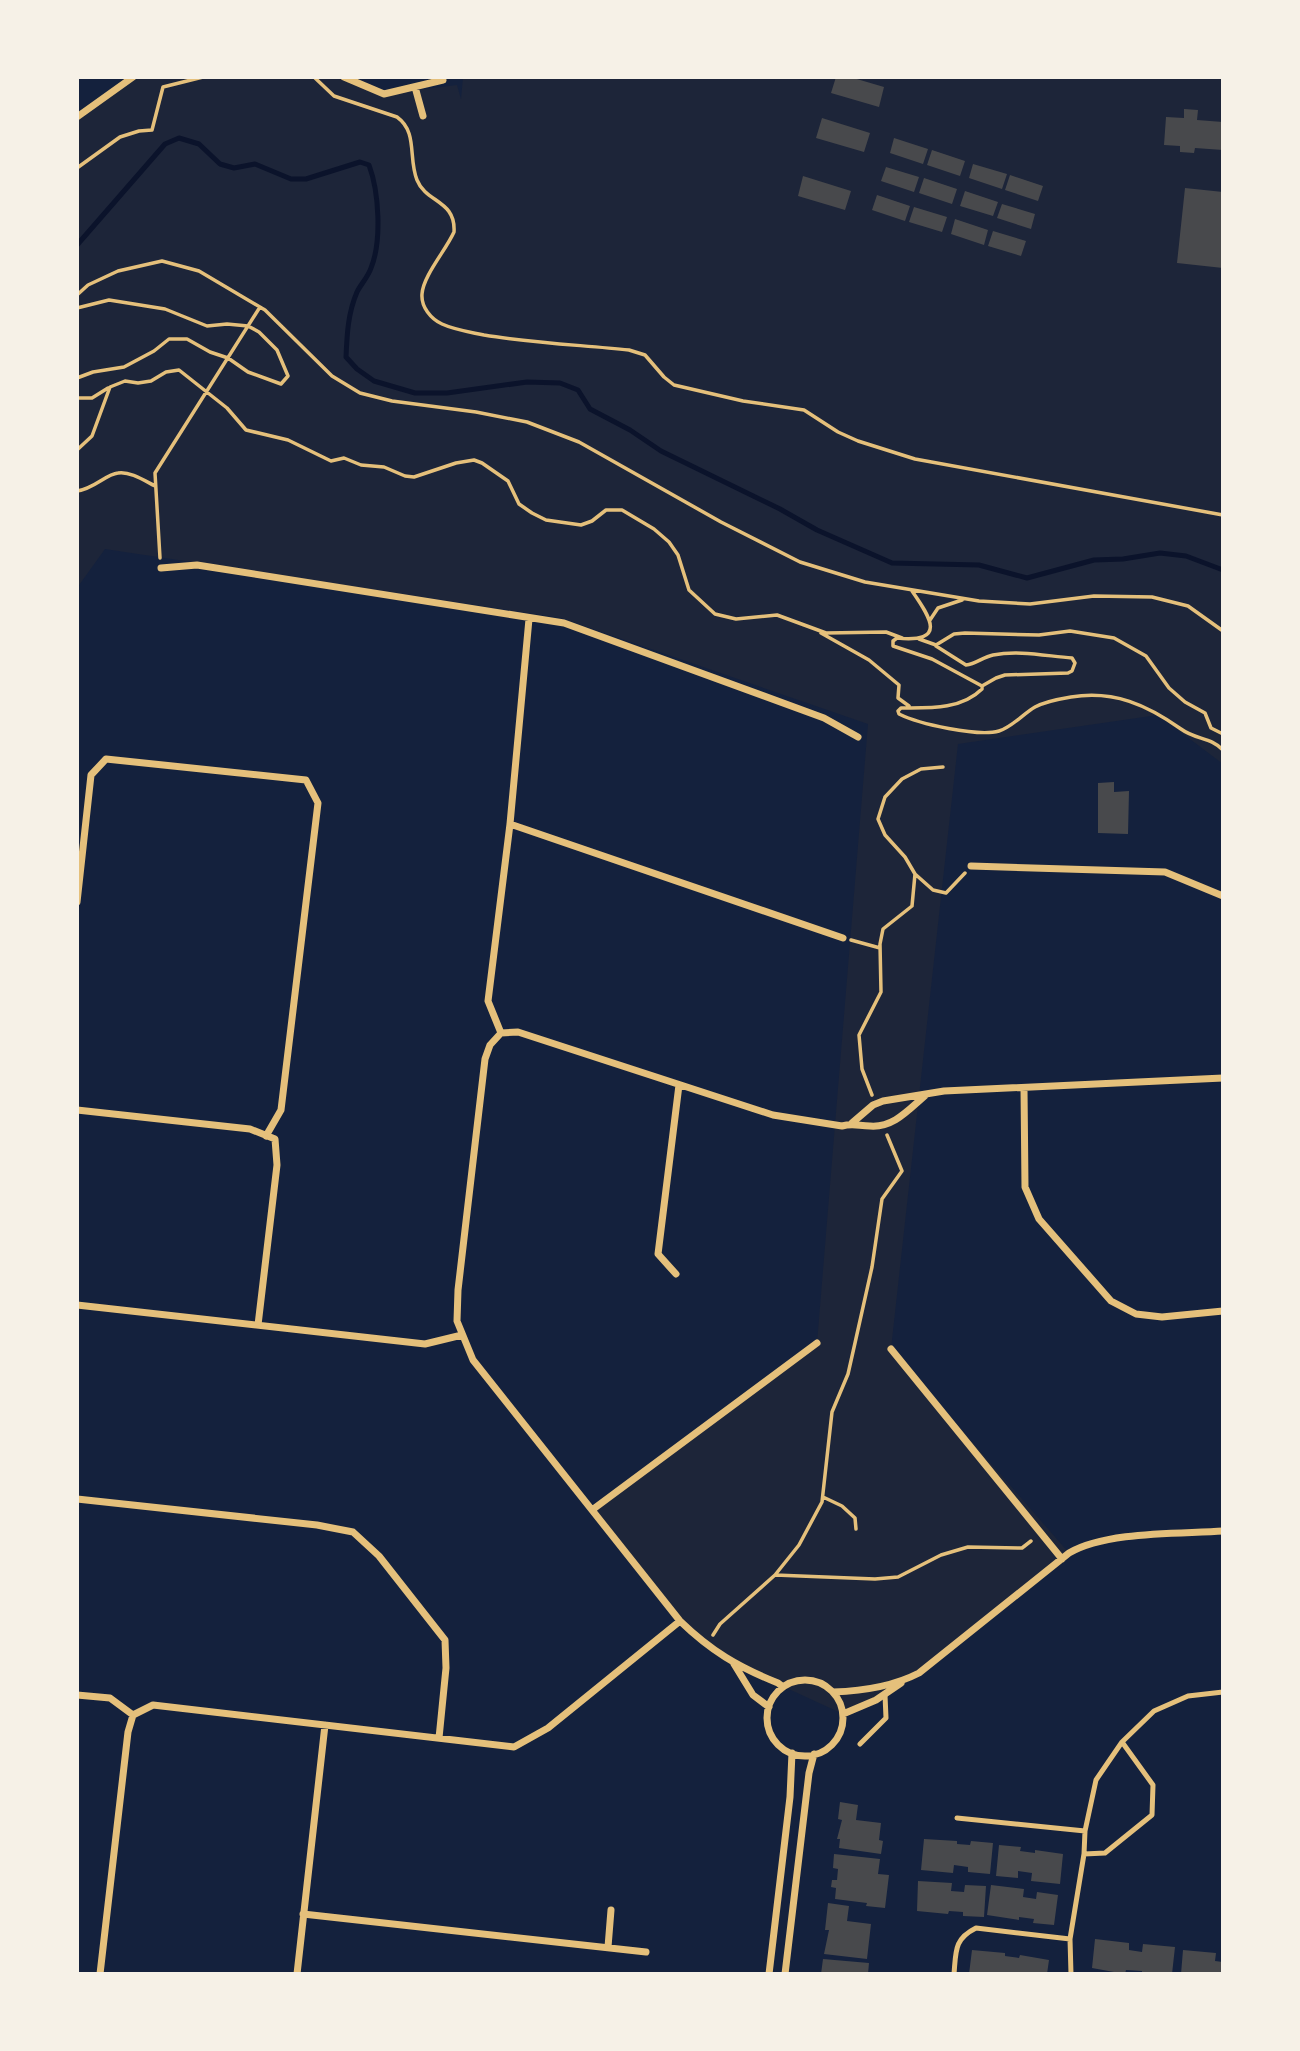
<svg xmlns="http://www.w3.org/2000/svg" width="1300" height="2051" viewBox="0 0 1300 2051" font-family="'Work Sans',sans-serif">
<style>
.green{fill:#1d2539}
.lines{fill:none;stroke-linecap:round;stroke-linejoin:round}
.stream{stroke:#0b132b;stroke-width:5}
.building{fill:#48494c}
.path{stroke:#e5c07b;stroke-width:3.5}
.service{stroke:#e5c07b;stroke-width:5}
.minor{stroke:#e5c07b;stroke-width:7}
</style>
<rect width="100%" height="100%" fill="#14213d"/>
<path class="green" d="M133 77H344L384 94 457 85 461 99 463 77H1223V764L1158 715 958 744 891 1349 1069 1553 907 1679 843 1714 734 1664 680 1621 592 1510 817 1343 868 724 561 618 105 549 77 588V117Z"/>
<g class="lines">
<path class="stream" d="M77 245 165 144 179 138 199 144 220 164 234 168 255 164 291 179H306L360 162 369 165C379 192 382 241 371 268 368 277 361 284 357 292 348 313 347 334 346 357L357 369 374 381 415 393H447L527 382 560 383 578 390 590 409 630 430 661 451 780 509 817 530 892 563 979 565 1027 578 1094 560 1123 559 1160 553 1186 556 1223 570"/>
</g>
<path class="building" d="M836 77H850L884 87 879 107 831 93Z
M1184 109 1198 110 1197 120 1223 122V150L1195 148 1194 153 1180 152V146L1164 145 1166 117 1184 118Z
M822 118 870 133 864 152 816 138Z
M894 138 928 149 923 164 890 153Z
M932 150 965 161 960 176 927 165Z
M973 164 1007 174 1002 189 969 178Z
M886 167 919 177 914 192 881 181Z
M1010 175 1043 186 1038 201 1005 190Z
M803 176 851 191 845 210 798 196Z
M924 178 957 189 952 204 919 193Z
M1185 188 1223 192V268L1177 263Z
M965 191 998 202 993 216 960 206Z
M877 195 910 206 905 221 872 210Z
M1002 204 1035 214 1031 229 997 218Z
M914 207 947 217 942 232 909 222Z
M955 219 988 230 984 245 951 234Z
M993 231 1026 241 1021 256 988 246Z
M1114 782V792L1129 791 1128 834 1098 833V783Z
M840 1802 858 1805 856 1820 881 1823 879 1840 883 1841 881 1854 839 1848 840 1839H837L842 1820 838 1819Z
M924 1839 957 1841V1844L970 1845 971 1841 993 1843 990 1874 968 1872V1867L954 1865 953 1873 921 1870Z
M999 1845 1021 1847 1020 1851 1035 1853V1850L1063 1854 1060 1884 1031 1881 1032 1873 1018 1871V1878L996 1876Z
M834 1854 880 1859 878 1874 889 1875 885 1908 866 1906 867 1903 835 1899 836 1888 831 1887 832 1880H837L838 1869 833 1868Z
M918 1881 952 1883 951 1891 964 1892 965 1885 986 1886 984 1917 963 1916V1912L949 1911 948 1914 917 1911Z
M991 1885 1024 1889 1023 1897 1036 1899 1037 1892 1058 1895 1054 1925 1033 1923 1034 1919 1019 1917V1920L987 1915Z
M828 1903 849 1906 847 1921 871 1924 867 1959 824 1954 829 1930H825Z
M1095 1939 1129 1943V1950L1142 1952 1143 1944 1175 1947 1172 1974H1142V1971L1126 1970 1125 1974 1092 1968Z
M972 1950 1005 1953V1956L1019 1958 1020 1955 1049 1960 1047 1974H969Z
M1183 1950 1216 1953 1215 1961 1223 1962V1974H1181Z
M823 1959 869 1963 868 1974H821Z"/>
<g class="lines">
<path class="path" d="M314 77 334 96 397 117C418 132 408 158 417 180 426 203 456 200 454 232 446 250 423 276 422 294 421 307 431 319 442 324 455 330 470 332 484 335 532 343 581 345 629 350L645 355 664 377 674 385 743 401 804 410 838 432 858 441 915 459 1223 515
M77 168 120 137 139 131 152 130 163 87 203 77
M77 295 88 285 118 271 162 261 199 271 265 310 332 376 360 393 392 401 476 412 527 422 579 442 721 522 800 562 865 582 979 601 1030 604 1094 596 1152 597 1188 606 1223 631
M77 308 109 300 165 309 207 326 227 324 248 326 259 332 277 350 288 376 281 384 248 372 228 358 210 352 187 339H169L154 351 124 367 93 372 77 378
M77 398H92L108 388
M77 450 92 436 110 387 125 381 138 383 151 381 166 372 179 370 227 408 246 430 288 440 331 461 344 458 361 465 384 467 405 476 414 477 456 463 474 460 482 463 508 481 519 504 532 513 546 520 581 525 592 521 606 510H622L654 529 669 542 678 555 689 590 715 614 736 619 777 615 826 633 886 632 902 638
M77 491C94 489 106 474 118 473 130 471 145 481 155 486
M160 558 155 473 260 307
M912 591C931 618 947 643 897 638L893 641V646L932 659 982 686V689C961 710 928 708 901 708L898 711 899 714C919 724 978 737 999 731 1012 727 1023 714 1035 707 1046 701 1059 699 1071 697 1114 690 1147 705 1181 729 1196 740 1211 737 1223 750
M930 620 938 608 962 600
M821 633 869 660 899 685 898 698 909 706
M919 639 936 645 954 634 965 633 1039 635 1070 631 1114 638 1146 656 1169 688 1185 702 1205 713 1211 728 1223 734
M936 646 966 665C976 664 983 657 993 655 1019 650 1046 656 1072 658L1075 663 1072 671 1068 673 1005 675 996 678 982 686
M915 874 905 857 885 835 878 819 885 797 902 779 921 769 943 767
M851 940 880 948
M872 1095 862 1069 859 1035 881 992 880 944 883 929 912 906 915 874 933 890 946 893 965 873
M823 1497 842 1506 855 1518 856 1529
M775 1575 799 1545 822 1502 832 1412 848 1374 855 1343 872 1267 882 1199 902 1171 887 1135
M713 1635 720 1624 775 1575 875 1579 898 1577 941 1555 968 1547 1022 1548 1031 1541"/>
<path class="service" d="M860 1744 886 1718 885 1695
M957 1818 1085 1831
M1084 1854 1105 1853 1152 1815 1153 1785 1122 1742
M954 1974C956 1951 954 1939 976 1928L1070 1939
M1071 1974 1070 1939 1084 1854 1085 1831 1096 1780 1122 1742 1154 1711 1188 1696 1223 1692"/>
<path class="minor" d="M344 77 384 94 443 80
M415 87 423 116
M77 117 133 77
M161 568 197 565 564 623 824 718 858 737
M529 619 510 824 488 1001 501 1033 490 1045 485 1059 458 1290 457 1321 473 1360 680 1621C711 1651 738 1667 778 1683L783 1687
M510 824 843 938
M971 866 1165 872 1223 896
M77 902 91 775 106 759 306 780 318 803 281 1110 266 1136
M501 1033 518 1032 773 1115 842 1126C853 1123 859 1126 870 1126 894 1128 909 1109 927 1094
M1024 1088 1025 1187 1039 1219 1111 1301 1136 1314 1162 1317 1223 1311
M77 1110 250 1129 275 1139 277 1165 258 1325
M852 1123 873 1105 883 1101 944 1091 1223 1078
M676 1274 658 1254 679 1085
M77 1305 425 1344 462 1335
M891 1349 1062 1559
M77 1499 317 1525 353 1532 379 1556 445 1640 446 1668 439 1738
M592 1510 817 1343
M734 1664 753 1695 769 1707
M767 1718a38 38 0 1 1 76 0a38 38 0 1 1-76 0Z
M833 1692C863 1691 892 1687 919 1673L1069 1553C1106 1531 1179 1534 1223 1531
M77 1695 110 1698 133 1715 153 1705 514 1747 548 1728 680 1621
M843 1714 876 1700 901 1683
M303 1914 646 1952
M608 1947 611 1910
M100 1974 128 1732 133 1715
M297 1974 325 1725
M769 1974 790 1797 792 1753
M785 1974 809 1773 814 1754"/>
</g>
<rect width="1300" height="2051" fill="none" stroke="#f6f1e7" stroke-width="158"/>
</svg>
